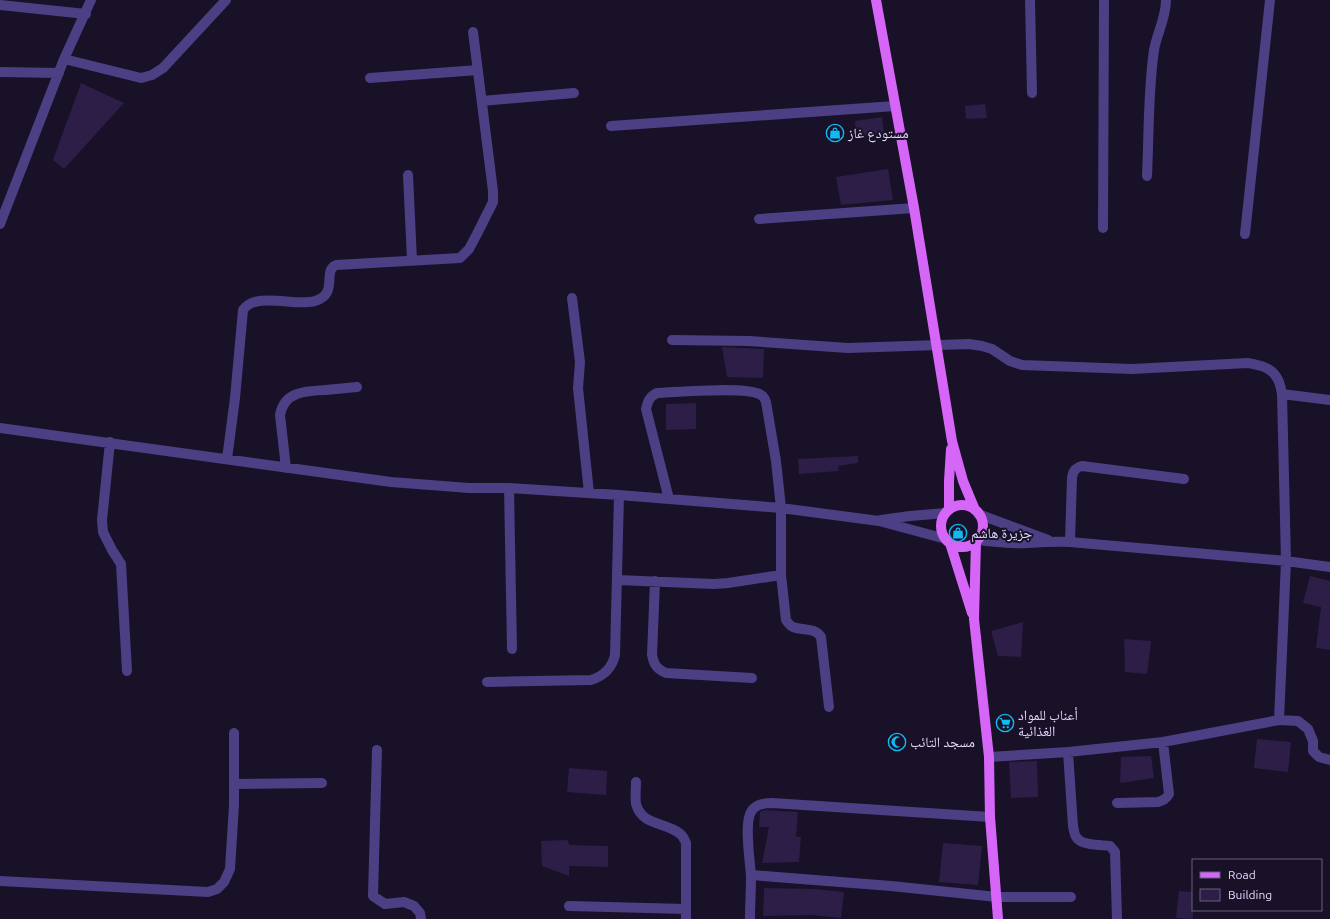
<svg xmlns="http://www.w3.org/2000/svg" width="1330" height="919" viewBox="0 0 1330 919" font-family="Ubuntu,'Noto Naskh Arabic',sans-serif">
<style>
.building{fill:#2c1e47}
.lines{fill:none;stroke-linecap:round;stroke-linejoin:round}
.minor{stroke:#4c3f84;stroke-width:10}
.major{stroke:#d666f7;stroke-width:10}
.labels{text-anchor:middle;stroke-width:4;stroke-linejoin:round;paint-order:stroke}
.poi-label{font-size:14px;fill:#e3d9fd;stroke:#181127;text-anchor:start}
</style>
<rect width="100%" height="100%" fill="#181127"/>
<path class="building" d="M81 83 124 103 64 169 53 160Z
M985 104 987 118 966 119 965 106Z
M882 117 884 134 857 138 855 121Z
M888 169 893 200 841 205 836 177Z
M722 347 764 349 763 378 727 377Z
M696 403V429L666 430V404Z
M858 456V463L838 466 839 471 799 474 798 459Z
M1310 576 1330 581V650L1316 648 1321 607 1303 603Z
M1023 622 1021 657 998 656 991 631Z
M1124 639 1151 641 1147 674 1125 672Z
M1257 739 1291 742 1288 772 1254 768Z
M1151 756 1154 778 1120 783 1121 757Z
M1037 761 1038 797 1011 798 1009 762Z
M569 768 607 771 606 795 567 792Z
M764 810 798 812 796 837H801L799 862 762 863 769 827H759L760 812Z
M568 840 569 845 608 846V867L569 866V876L542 866 541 841Z
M943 843 982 846 978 885 939 882Z
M764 888 814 889 844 892 841 918 812 915 763 916Z
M1179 891 1193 892V919L1176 918Z"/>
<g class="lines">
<path class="minor" d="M1030 0 1032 93
M0 5 86 14
M64 59 141 78 152 75 163 68 226 0
M0 72 59 73
M370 78 478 70
M482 101 574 93
M611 126 895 106
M408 175 412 260
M1147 176C1149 134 1148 91 1154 50 1157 33 1166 18 1166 0
M759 219 914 208
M0 224 64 59 91 0
M1103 228 1104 0
M1245 234 1270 0
M572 298 580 362 578 388 589 493
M672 340 749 341 848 348 969 344 982 346 992 349 1010 361 1022 365 1132 369 1248 363C1259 365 1271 367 1277 378 1280 382 1281 389 1282 394L1286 561 1279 720
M1282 394 1330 400
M0 428 391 482 469 488H509L619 495 781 508 879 521 946 539
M110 442 102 520 103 532 112 550 121 564 127 671
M227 459 235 398 243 310C256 291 296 307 315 301 339 294 322 271 336 265L460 258 469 249 478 232 493 202V191L473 32
M286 468 280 415C284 391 306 391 326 390 337 389 347 388 357 387
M509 488 512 649
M669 499 646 409C648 401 649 397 657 393 675 392 749 386 761 395 763 396 765 399 766 402L776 461 781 508V575L786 620C788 623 790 626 793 627 803 631 815 627 821 637L829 707
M978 514 1048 540
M881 520 910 516 946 513
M977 540C994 542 1011 544 1028 543 1042 542 1056 541 1070 542L1286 561 1330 567
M1070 542 1072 478C1073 471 1075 468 1082 466L1184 479
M617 580 714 584 728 583 781 575
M655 581 652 655C654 665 657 669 666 673L752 678
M487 682 591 680C604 676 612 668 615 655L619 495
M377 750 373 896 385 904 404 902 414 906 420 913 421 919
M1068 752 1073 826C1074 830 1074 837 1079 840 1084 845 1103 845 1110 846L1115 852 1117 919
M989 757 1068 752 1163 742 1279 720 1298 721 1308 729 1313 741V751L1319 757 1330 760
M636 782C636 788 635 797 636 804 642 826 665 822 679 833 683 835 684 839 686 843V919
M234 784 322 783
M1117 803 1158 802C1164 800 1166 799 1169 794L1163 742
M751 875 891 886 997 897H1071
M0 881 208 892 217 889 224 882 230 869 234 805V733
M569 906 686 909
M750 919C750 905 751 890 751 876 750 861 744 823 751 812 755 804 764 803 772 803L990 817"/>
<path class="major" d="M876 0 914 208 952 441 963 481 975 510
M941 526a21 21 0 1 1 42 0a21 21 0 1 1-42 0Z
M949 510V481L951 449
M976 541 974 619 989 757 990 817 998 919
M950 543 972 613"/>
</g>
<defs>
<symbol id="shop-ring" viewBox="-11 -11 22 22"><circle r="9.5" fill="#181127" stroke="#10baf3" stroke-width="1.5"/><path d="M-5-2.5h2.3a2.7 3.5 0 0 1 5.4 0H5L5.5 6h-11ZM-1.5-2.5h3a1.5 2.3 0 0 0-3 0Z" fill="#10baf3"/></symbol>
<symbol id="supermarket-ring" viewBox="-11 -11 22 22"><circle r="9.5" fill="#181127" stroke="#10baf3" stroke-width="1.5"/><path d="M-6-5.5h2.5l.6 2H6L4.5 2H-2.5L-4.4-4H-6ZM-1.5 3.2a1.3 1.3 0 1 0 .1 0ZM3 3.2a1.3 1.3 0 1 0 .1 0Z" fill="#10baf3"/></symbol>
<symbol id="mosque-ring" viewBox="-11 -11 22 22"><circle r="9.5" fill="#181127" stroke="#10baf3" stroke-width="1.5"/><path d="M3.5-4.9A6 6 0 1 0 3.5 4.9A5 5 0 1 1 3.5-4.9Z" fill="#10baf3"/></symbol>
</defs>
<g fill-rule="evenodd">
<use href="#shop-ring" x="825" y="123" width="20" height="20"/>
<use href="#shop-ring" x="948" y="523" width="20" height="20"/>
<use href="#supermarket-ring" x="995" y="713" width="20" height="20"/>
<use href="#mosque-ring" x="887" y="732" width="20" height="20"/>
</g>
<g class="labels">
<g class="poi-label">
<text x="848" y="138">مستودع غاز</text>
<text x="971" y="538">جزيرة هاشم</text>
<text x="1018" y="720">أعناب للمواد<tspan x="1018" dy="16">الغذائية</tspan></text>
<text x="910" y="747">مسجد التائب</text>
</g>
</g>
<rect x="1192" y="859" width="130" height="52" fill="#181127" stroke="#69617d"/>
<rect x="1200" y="872" width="20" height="6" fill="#d666f7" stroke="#69617d"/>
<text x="1228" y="879" font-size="12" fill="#e3d9fd">Road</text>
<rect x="1200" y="889" width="20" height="12" fill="#2c1e47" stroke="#69617d"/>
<text x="1228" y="899" font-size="12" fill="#e3d9fd">Building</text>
</svg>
